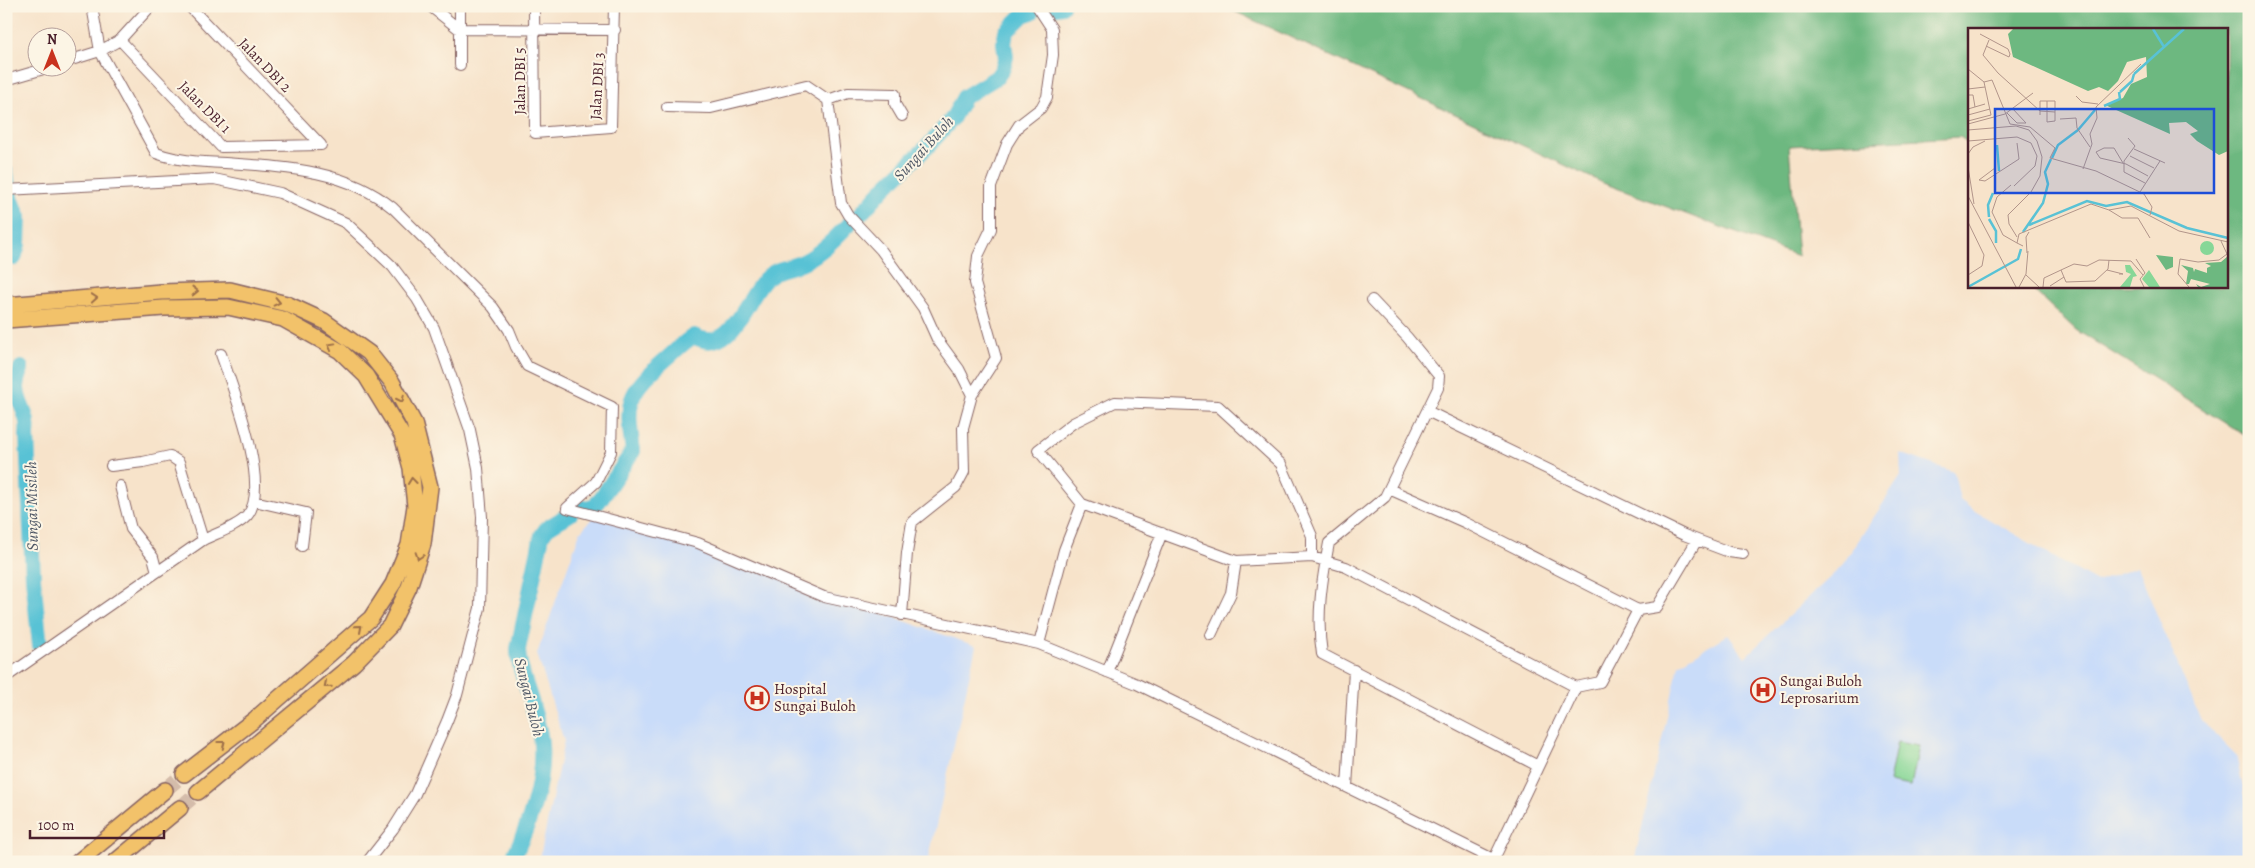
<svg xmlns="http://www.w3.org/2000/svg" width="2255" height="868" viewBox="0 0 2255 868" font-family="Alegreya,serif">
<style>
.built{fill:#c9dcf9}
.green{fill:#87d797;stroke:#687b61}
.forest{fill:#6db880;stroke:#5c6c56}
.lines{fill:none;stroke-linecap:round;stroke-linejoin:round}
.river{stroke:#59c2d5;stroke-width:16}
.highway-tunnel{stroke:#d4bcaa;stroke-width:15;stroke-dasharray:15 8;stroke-linecap:butt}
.minor-casing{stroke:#876463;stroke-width:12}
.highway-casing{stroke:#876463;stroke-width:18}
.minor{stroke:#fff;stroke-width:10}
.highway{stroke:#f2c26a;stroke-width:15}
.oneway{stroke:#9e704a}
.labels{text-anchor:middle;stroke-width:4;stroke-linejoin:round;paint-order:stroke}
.street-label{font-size:15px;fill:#4a1f2b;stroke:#fcf5e5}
.poi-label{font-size:15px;fill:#4a1f2b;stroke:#fcf5e5;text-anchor:start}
.water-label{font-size:16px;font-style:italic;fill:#4f5866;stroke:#fcf5e5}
.inset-river{fill:none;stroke:#59c2d5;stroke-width:2.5}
.inset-road{fill:none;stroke:#b2958a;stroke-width:1}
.view{fill:#1d4ed8;fill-opacity:0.15;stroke:#1d4ed8;stroke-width:2.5}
.inset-edge{fill:none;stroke:#4a1f2b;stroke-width:2.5}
</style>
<rect width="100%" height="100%" fill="#fcf5e5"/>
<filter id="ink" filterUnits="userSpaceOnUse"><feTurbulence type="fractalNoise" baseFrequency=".02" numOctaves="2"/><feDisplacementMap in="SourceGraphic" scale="10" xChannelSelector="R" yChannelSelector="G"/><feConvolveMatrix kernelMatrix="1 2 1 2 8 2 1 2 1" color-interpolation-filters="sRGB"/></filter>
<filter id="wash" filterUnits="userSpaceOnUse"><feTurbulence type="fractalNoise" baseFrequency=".0096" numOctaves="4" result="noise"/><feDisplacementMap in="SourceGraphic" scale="20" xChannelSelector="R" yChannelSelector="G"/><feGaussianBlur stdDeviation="1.12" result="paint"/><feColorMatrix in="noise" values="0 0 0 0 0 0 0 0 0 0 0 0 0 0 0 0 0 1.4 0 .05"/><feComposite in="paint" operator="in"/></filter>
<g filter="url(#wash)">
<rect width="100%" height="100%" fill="#f7e3ca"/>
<path class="built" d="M1900 453 1954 472 1960 500 1973 510 2097 582 2137 567 2201 720 2236 755 2249 813V862H1634L1679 664 1728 635 1745 657 1841 567 1901 476Z
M594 517 644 530 976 646 928 862H539L564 741 537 654 580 532Z"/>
<path class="green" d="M1897 742 1919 746 1911 786 1889 782Z"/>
<path class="forest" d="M1223 6H2249V438L2076 330 2029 286H2226V29H1969V143L1960 137 1789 146 1798 256 1603 183Z"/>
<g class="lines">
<path class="river" d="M1045 9 1062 6
M6 173 9 194 19 217 18 244 14 258
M857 218 884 188 930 144 952 119 964 97 997 77 1003 68 1006 57 1004 43 1006 32 1023 15 1032 12
M21 368C20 374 17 382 17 388 18 407 30 413 27 435L33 578 40 646
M584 508 593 507 599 501 633 451C626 402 626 394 665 360 675 352 683 342 694 336 732 358 747 294 767 277 777 268 786 269 798 264 816 258 837 237 849 224
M511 862C529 826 544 785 541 745 541 733 536 719 533 708 528 688 518 668 518 649L542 535 547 528 570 514"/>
</g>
</g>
<g filter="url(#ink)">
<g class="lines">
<path class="highway-tunnel" d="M165 790 184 774
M180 808 198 792"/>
<defs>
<path id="minor" d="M92 6 100 51 156 153C178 161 201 162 225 163 284 167 345 169 393 208L493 307 509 330 516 347 527 366 612 407 611 452 596 482 567 508
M189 6 321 145
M430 6 459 29 615 30
M460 6V65
M534 6 535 133 611 127 614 6
M120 40 221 147 321 145
M68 61 100 51 120 40 151 6
M6 80 47 68
M828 100 848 93 895 94V104L902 116
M667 107 711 108 806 85 828 100 841 203 848 215 881 250 923 308 937 339 959 369 972 395
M6 190 214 179 280 193 346 223 392 266 417 299 434 328 470 430 478 468 482 517 480 608 457 695 447 721 415 794 393 829 367 862
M1372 300 1407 337 1439 376 1438 388 1385 497 1329 543C1322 580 1316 616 1322 654L1538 766
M1427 411 1684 535 1729 552 1743 554
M111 466 143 462 170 456 179 462 203 540
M120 486 131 529 153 557 157 572
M1389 489 1466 523 1638 610
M254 501 306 513 302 546
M567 508 698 543 824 597 1039 644 1137 684 1499 862
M1312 557V536L1281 464 1218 406 1115 402 1073 423 1038 450 1082 504 1236 561 1312 557 1346 567 1576 687
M902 615 907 553 912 522 956 487 964 472 963 428 972 395 996 358 975 283 978 256 991 229V187L1007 144 1019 125 1041 108 1047 97 1053 55 1052 29 1037 6
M1211 635 1231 593 1236 561
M1039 644 1064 550 1082 504
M1107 672 1162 533
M6 677 203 540C217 533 237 527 247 516 272 487 232 386 221 354
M1347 787 1354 670
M1494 859 1576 687 1600 682 1638 610 1657 607 1697 540"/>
<path id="highway" d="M6 305 161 292 230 290 287 304 324 321 369 353 392 382 414 423 430 487 423 544 409 587 390 626 354 663 198 792
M6 320 164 308 228 307 283 319 340 351 366 376 402 435 411 468 415 506 409 545 393 584 371 618 254 720 184 774
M78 862 165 790
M115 862 180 808"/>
</defs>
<use href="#minor" class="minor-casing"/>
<use href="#highway" class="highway-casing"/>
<use href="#minor" class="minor"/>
<use href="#highway" class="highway"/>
</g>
<defs><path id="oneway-chevron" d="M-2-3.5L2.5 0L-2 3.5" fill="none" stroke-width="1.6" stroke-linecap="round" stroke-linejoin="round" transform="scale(1.25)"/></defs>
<g class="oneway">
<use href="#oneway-chevron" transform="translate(195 291) rotate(-1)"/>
<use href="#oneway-chevron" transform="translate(94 298) rotate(-5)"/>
<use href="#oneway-chevron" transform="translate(277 302) rotate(13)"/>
<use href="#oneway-chevron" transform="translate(331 346) rotate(-151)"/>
<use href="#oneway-chevron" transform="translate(401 399) rotate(63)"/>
<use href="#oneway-chevron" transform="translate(412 481) rotate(-96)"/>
<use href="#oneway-chevron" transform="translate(419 556) rotate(108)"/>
<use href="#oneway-chevron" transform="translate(359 628) rotate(-41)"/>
<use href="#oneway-chevron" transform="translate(327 685) rotate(140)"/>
<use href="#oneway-chevron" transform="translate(222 744) rotate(-38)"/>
</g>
</g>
<defs>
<symbol id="hospital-ring" viewBox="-11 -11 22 22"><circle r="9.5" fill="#fcf5e5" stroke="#c8321e" stroke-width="1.5"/><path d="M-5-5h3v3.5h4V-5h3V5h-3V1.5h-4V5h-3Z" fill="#c8321e"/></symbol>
</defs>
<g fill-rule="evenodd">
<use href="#hospital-ring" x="1749" y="676" width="28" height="28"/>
<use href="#hospital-ring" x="743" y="684" width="28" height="28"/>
</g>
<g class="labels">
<g class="street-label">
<text transform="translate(265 65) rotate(46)" y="5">Jalan DBI 2</text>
<text transform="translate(520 81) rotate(-90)" y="5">Jalan DBI 5</text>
<text transform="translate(597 86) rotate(-87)" y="5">Jalan DBI 3</text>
<text transform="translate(205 107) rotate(45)" y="5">Jalan DBI 1</text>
</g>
<g class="poi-label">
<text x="1780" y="686">Sungai Buloh<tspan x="1780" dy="17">Leprosarium</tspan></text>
<text x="774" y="694">Hospital<tspan x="774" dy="17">Sungai Buloh</tspan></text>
</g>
<g class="water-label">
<text transform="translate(923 148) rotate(-48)" y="6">Sungai Buloh</text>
<text transform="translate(31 506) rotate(-91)" y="6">Sungai Misileh</text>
<text transform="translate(530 697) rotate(76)" y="6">Sungai Buloh</text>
</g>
</g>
<g transform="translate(1968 28)">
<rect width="260" height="260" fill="#f7e3ca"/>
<path d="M232 220a7 7 0 1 1 14 0a7 7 0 1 1-14 0ZM157 237H162L169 248 165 249 162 259H152L163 246 158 244ZM181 242 192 259H181L174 251Z" fill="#87d797"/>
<path d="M45 1H260V123L251 127 229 113 222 106 230 103 218 94 201 95 202 106 137 77 155 70 163 56 179 49 178 29 159 34 150 53 140 63 131 59 120 63 45 29 40 6ZM188 227 205 229V239L198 242ZM260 228V259H230L228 256 233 259 242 256 223 251 221 256H218L220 243 213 237 225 240 226 244 227 241 239 245V240L243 238 237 235 253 234Z" fill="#6db880"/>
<path class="inset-river" d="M185 1 196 19M166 46 216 1M152 64 164 53 166 46M136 78 152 71 151 64M110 102 127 82M29 117 31 143M84 130 90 117 110 102M21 189 20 177 25 165M21 191 28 203V215M61 197 119 173 138 178 159 174 219 200 260 210M55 204 75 175 80 156 77 144 83 131M0 259 50 231 53 221"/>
<path class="inset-road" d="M12 6 40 21 42 26 41 29 18 18M21 12 15 27 30 45 72 83 87 84M0 41 16 54M16 54 24 52 42 96 62 99 87 120 82 130 128 143 176 166 184 179 182 187M0 61 17 59M0 67H5L7 79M108 68 114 74 130 76M44 80 58 95M0 81 17 76M39 85 49 95H58M0 87 22 81M72 87V73H87V93L79 94V73M92 91 108 90 109 100 122 119M0 93 23 87 16 54M0 96 37 86 65 65M0 102 48 98 61 102 69 113 74 129 72 148 63 164 40 187 41 196 49 209M160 110 167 118 156 133V144L177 155M0 113 49 109 63 115 69 128 67 138 46 158M166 121 197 135M0 126 5 119 17 113M162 128 186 140M155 135 146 120H136L128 124 132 130 158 136 180 148M0 139 6 176M27 140 11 152 17 153 51 131 49 115M115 141 124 116 122 106 129 90 128 79 173 36M43 157 29 169 24 184 35 207 49 215M172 164 192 133M0 168 48 259M141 182 154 190H170L182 210M0 194 16 227 14 238 0 247M55 218 49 215 51 206 123 176 141 182 163 178 211 203 260 214M59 225 58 209 61 204M168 231 177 245 172 251 176 259M93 242 98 254 127 253 140 241 141 232M139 242 155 246H151M58 247 71 259M82 258 96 249M51 259 58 246 60 223M75 259 76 250 93 242 106 236 119 238 131 232 163 233 175 247M221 259 210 246 212 231 230 234 251 232 259 226 253 213"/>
<path class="view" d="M27 81H246V165H27Z"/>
<rect width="260" height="260" class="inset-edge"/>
</g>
<rect width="2255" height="868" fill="none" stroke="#fcf5e5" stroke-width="25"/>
<g transform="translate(52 52)"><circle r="24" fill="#fcf5e5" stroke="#b59f9b"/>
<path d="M0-4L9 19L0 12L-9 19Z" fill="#c8321e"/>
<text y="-8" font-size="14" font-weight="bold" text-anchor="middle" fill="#4a1f2b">N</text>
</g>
<path d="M30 830v8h134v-8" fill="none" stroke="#4a1f2b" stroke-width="2.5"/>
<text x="38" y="830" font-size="15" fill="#4a1f2b" stroke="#fcf5e5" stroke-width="4" paint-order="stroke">100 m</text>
</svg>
